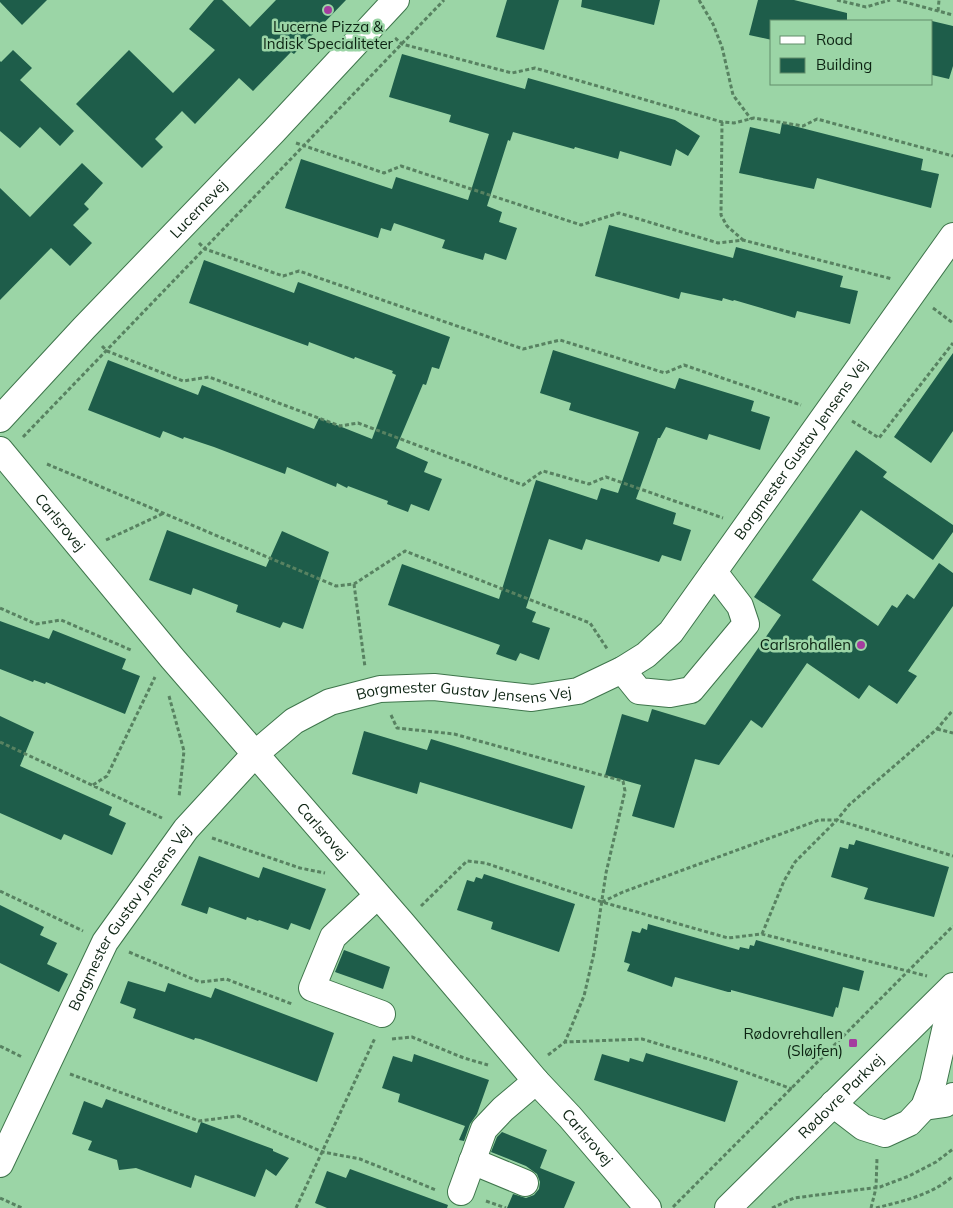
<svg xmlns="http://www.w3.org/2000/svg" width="953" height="1208" viewBox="0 0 953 1208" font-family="Mulish,sans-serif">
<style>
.building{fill:#1e5d4a}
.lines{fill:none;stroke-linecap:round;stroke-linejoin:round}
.minor-casing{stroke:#3e754b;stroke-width:28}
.path{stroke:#588261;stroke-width:3;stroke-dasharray:4 2.5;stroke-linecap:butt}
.minor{stroke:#fff;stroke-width:26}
.poi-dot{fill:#a43d9f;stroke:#9bd5a6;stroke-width:2}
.labels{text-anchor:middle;stroke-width:5;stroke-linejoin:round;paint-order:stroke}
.poi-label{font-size:15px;fill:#0c2312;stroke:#9bd5a6;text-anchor:end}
.street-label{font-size:15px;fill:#0c2312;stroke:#9bd5a6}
</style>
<rect width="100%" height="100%" fill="#9bd5a6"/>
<path class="building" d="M0 0H47L22 25 0 2Z
M214 0H222L250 27 276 0H346L294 54 291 52 253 91 239 78 195 124 182 111 155 139 163 147 142 168 76 104 129 50 173 93 215 50 189 29Z
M507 0H559L544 50 496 37Z
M582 0H660L654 25 581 7Z
M758 0H794L847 13V21H772V40L749 35Z
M932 21 953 26V66L949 79 932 75Z
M13 50 32 68 20 80 74 131 60 146 40 127 20 148 0 131V61L1 62Z
M402 54 525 89 528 78 675 120 700 136 688 156 676 149 671 166 620 151 618 159 575 147 574 149 513 132 510 141 508 140 487 206 502 212 499 222 517 228 506 260 485 253 483 260 442 248 445 240 394 223 391 231 381 228 378 238 285 208 301 159 392 189 396 177 468 200 489 134 449 122 451 115 389 97Z
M782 123 923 159 921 170 939 174 931 208 817 178 814 189 739 173 750 127 780 134Z
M82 163 103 183 84 204 89 209 73 225 92 243 70 266 51 248 0 300V188L30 217Z
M609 225 733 258 736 247 843 276 840 287 858 291 850 324 797 311 795 318 734 300 733 301 723 298 722 301 681 292 679 299 595 276Z
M204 260 294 293 298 282 450 337 439 369 432 367 426 385 423 384 396 448 428 462 424 472 442 479 429 511 411 504 408 512 387 504 388 501 348 486 347 488 337 483 336 487 287 467 285 474 214 447 184 437 183 439 163 431 160 438 88 410 108 360 198 395 202 385 314 429 319 418 372 439 396 375 392 373 393 371 355 357 354 359 309 342 308 346 189 303Z
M553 350 675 389 679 378 754 401 751 411 770 417 760 450 709 434 707 440 666 427 660 438H658L636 499 676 513 673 524 691 530 681 561 662 555 659 562 586 539 582 550 549 539 526 608 536 612 532 622 550 628 539 660 520 653 516 661 496 654 500 645 388 605 402 564 499 599 536 480 597 500 601 488 618 493 639 432 569 410 571 403 540 393Z
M953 353V431L931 463 894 437Z
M856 450 887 472 883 477 953 525V532L933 560 861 510 812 580 878 626 892 605 897 608 907 594 914 599 939 563 953 573V606L908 671 917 676 897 704 869 685 859 699 807 663 762 728 751 720 719 765 695 759 674 828 632 816 641 785 605 775 622 714 648 722 652 709 705 725 781 615 754 597Z
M167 530 266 567 282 531 329 552 303 629 283 622 280 628 236 612 238 605 193 588 191 595 149 580Z
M0 621 49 639 53 630 126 659 122 669 140 676 125 714 46 682 45 684 34 680 33 682 0 669Z
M0 716 34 732 20 766 112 807 109 815 126 823 112 855 64 834 61 840 0 813Z
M364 731 427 750 431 739 585 786 572 829 420 782 417 794 352 774Z
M856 840 949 867 934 917 864 899 868 888 831 877 840 847 848 849 849 844 854 845Z
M199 856 259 878 263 867 326 889 310 930 291 923 288 930 259 920 258 921 247 917 246 920 209 907 207 914 181 905Z
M484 874 575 904 559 952 491 929 493 922 457 910 467 880 474 882 476 877 482 879Z
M0 905 44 927 40 935 57 943 47 964 68 974 59 992 0 963Z
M648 924 739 950 740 947 749 949 750 945 754 946 756 940 864 971 859 991 843 987 838 1008 836 1007 833 1017 731 990V992H728L675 977 672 987 627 971 630 964 624 962 632 931 640 933 642 928 647 930Z
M344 950 390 967 383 989 335 972Z
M128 981 165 992 168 983 211 998 215 988 334 1033 317 1082 200 1039 195 1038 194 1040 133 1018 136 1009 120 1003Z
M646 1053 738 1081 725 1122 594 1080 602 1054 629 1062 630 1058 643 1062Z
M414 1054 489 1080 477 1114 470 1124 464 1141 459 1140 465 1126 398 1102 400 1094 382 1088 393 1056 412 1062Z
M106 1099 197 1133 201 1122 273 1149V1151L289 1158 276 1176 266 1169 255 1197 195 1175 191 1188 136 1168 119 1170 117 1160 88 1150 92 1141 72 1134 84 1101 102 1108Z
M502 1132 547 1150 540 1168 575 1182 564 1208H507L513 1194 526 1198 534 1195 539 1189 540 1182 537 1174 526 1166 491 1152 497 1137Z
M350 1169 448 1205 447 1208H327L315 1203 327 1171 346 1178Z"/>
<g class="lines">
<defs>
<g id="minor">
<path id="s1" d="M0 419 84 328 273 132 396 0"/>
<path id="s2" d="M0 450 172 658 402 923 536 1081 570 1117 648 1208"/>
<path d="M622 670 639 691 670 694 691 690 746 624 740 606 714 572"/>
<path d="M377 896 333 937 312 988 382 1014"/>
<path d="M833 1104 863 1127 885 1134 909 1123 924 1107 933 1083 953 995"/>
<path d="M924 1107 945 1104 953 1096"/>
<path d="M472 1161 525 1183"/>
<path id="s3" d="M0 1164 105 942 186 829 255 754 294 721 330 702 380 689 434 687 532 698 578 691 622 670 646 655 671 632 953 236"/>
<path d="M461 1192 484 1129 503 1109 536 1081"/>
<path id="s4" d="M728 1208 953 986"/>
</g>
</defs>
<use href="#minor" class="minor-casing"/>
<path class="path" d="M699 0 713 24 722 47 733 95 751 119
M837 0 866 7 890 0
M897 0 953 15
M938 11 939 0
M395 38 402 44 512 73 535 68 722 122 734 123 754 118 803 126 817 119 953 156
M722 122 721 215 727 226 743 240
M296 143 384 173 401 166 581 225 619 213 718 243 743 240 892 279
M199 243 205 249 283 276 299 271 523 349 560 340 665 373 684 365 801 405
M933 308 953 323
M102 346 107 351 183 381 209 377 340 426 358 423 523 485 543 471 589 484 606 477 723 518
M852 421 879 438 953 343
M23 437 444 0
M47 464 336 586 354 584 405 551 590 623 608 650
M106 540 164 513
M354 584 365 667
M0 608 36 624 61 620 131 650
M169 696 184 751 179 797
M391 715 397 728 454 734 623 781 625 791 606 873 594 953 584 996 565 1042
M937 729 953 733
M0 742 162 818
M93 785 107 776 155 677
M212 838 300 868 325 873
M0 891 83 931
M602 902 623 892 819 820H837L953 856
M421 906 467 861 485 863 602 902 728 938 762 934 927 976
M762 934 784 881 795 862 837 820 849 805 937 729 953 710
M129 952 200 982 226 979 292 1004
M392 1039 412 1037 464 1058 488 1065
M0 1046 22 1057
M548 1055 565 1042 642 1039 715 1061 792 1089
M70 1074 199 1121 238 1116 323 1152 360 1159 436 1190
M0 1198 22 1208
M486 1201 506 1208
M673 1207 953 926
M296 1208 375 1038
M772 1208 794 1198 880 1187 909 1176 936 1162 953 1149
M871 1208 876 1188 877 1158
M876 1208C903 1201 932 1195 953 1176"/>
<use href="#minor" class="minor"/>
</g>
<g class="poi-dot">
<circle cx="328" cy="10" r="5"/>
<circle cx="861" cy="645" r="5"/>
<rect x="848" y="1038" width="10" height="10" rx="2.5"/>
</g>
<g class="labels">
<g class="poi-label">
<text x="328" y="32" text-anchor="middle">Lucerne Pizza &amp;<tspan x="328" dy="17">Indisk Specialiteter</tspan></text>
<text x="851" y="650">Carlsrohallen</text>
<text x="843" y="1039">Rødovrehallen<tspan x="843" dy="17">(Sløjfen)</tspan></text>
</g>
<g class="street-label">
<text dy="5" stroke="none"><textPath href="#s1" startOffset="289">Lucernevej</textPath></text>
<text dy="5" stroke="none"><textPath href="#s3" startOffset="1164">Borgmester Gustav Jensens Vej</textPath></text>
<text dy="5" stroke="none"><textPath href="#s2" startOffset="94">Carlsrovej</textPath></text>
<text dy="5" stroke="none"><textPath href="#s3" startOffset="714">Borgmester Gustav Jensens Vej</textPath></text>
<text dy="5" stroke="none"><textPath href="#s2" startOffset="499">Carlsrovej</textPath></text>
<text dy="5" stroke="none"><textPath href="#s3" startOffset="279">Borgmester Gustav Jensens Vej</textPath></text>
<text dy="5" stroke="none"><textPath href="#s4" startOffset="159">Rødovre Parkvej</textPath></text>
<text dy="5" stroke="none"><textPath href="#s2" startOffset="904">Carlsrovej</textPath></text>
</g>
</g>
<rect x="770" y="20" width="162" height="65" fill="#9bd5a6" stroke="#628e6b"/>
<rect x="780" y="36" width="25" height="8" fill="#ffffff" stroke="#628e6b"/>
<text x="816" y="45" font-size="15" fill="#0c2312">Road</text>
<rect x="780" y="58" width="25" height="15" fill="#1e5d4a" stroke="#628e6b"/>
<text x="816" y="70" font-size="15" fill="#0c2312">Building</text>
</svg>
